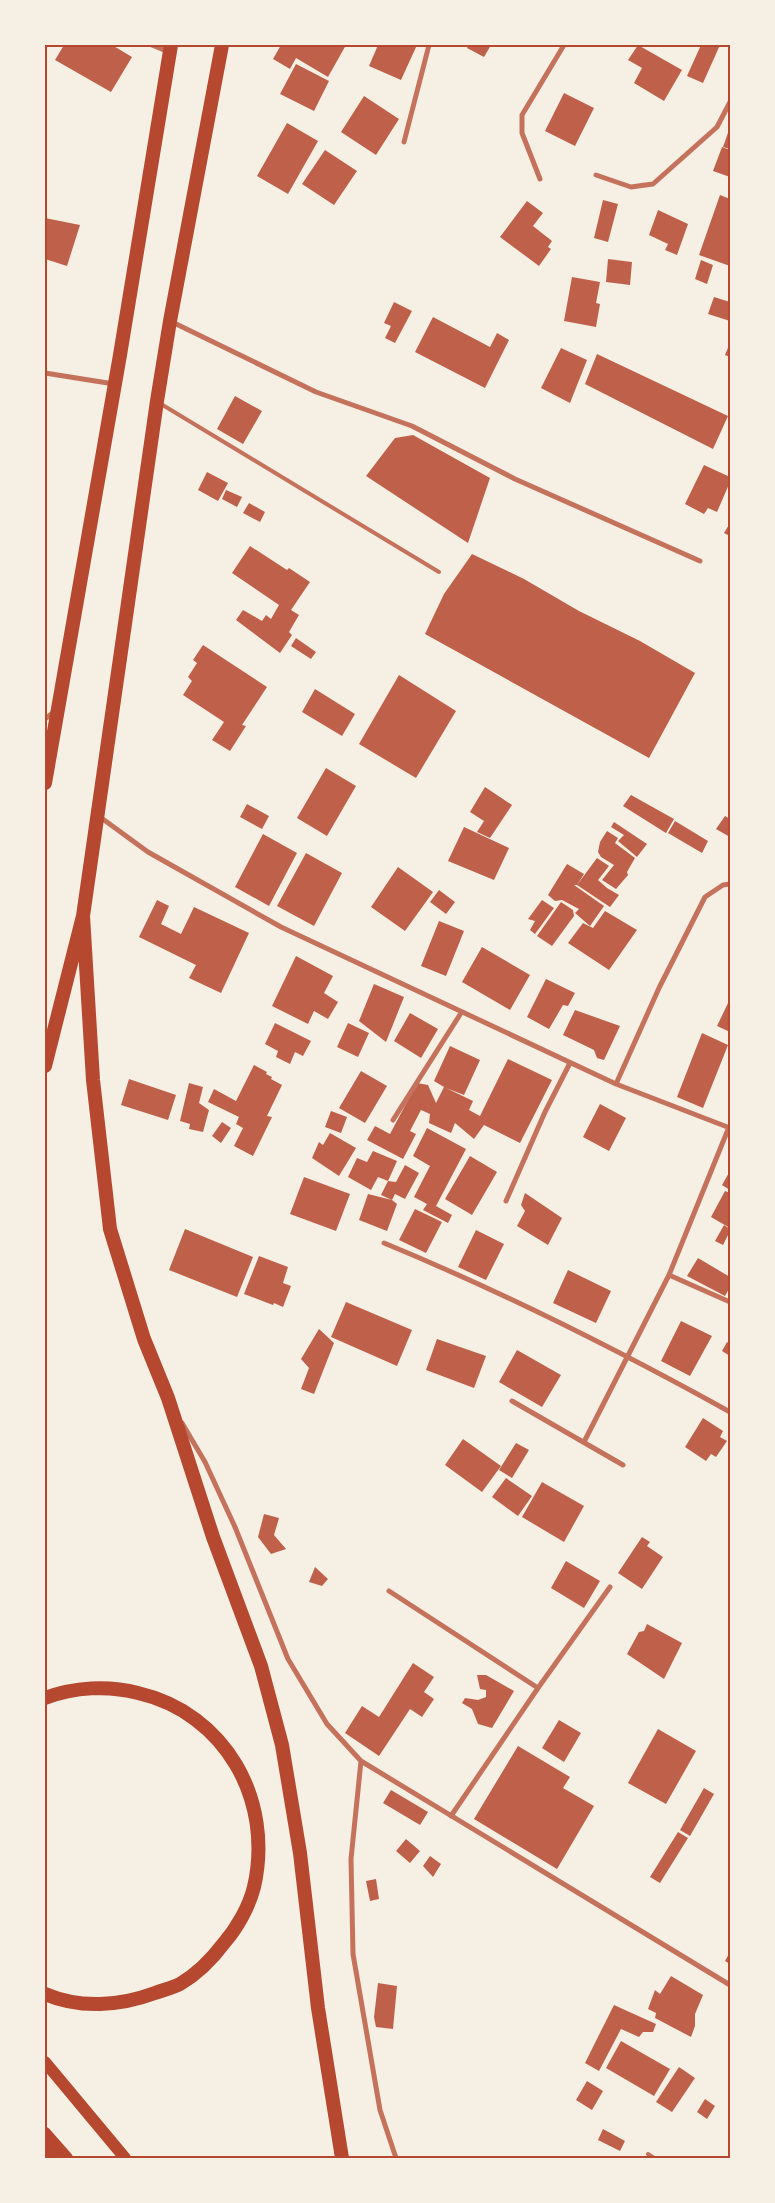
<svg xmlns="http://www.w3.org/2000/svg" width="775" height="2203" viewBox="0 0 775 2203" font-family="Georgia,serif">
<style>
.building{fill:#bf614a}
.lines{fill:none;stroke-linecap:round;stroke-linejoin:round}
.service{stroke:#c5725c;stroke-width:4}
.minor{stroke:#c5725c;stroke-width:5}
.primary{stroke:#b5482f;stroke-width:12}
.trunk{stroke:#b5482f;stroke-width:14}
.neatline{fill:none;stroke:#b5482f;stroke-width:2}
</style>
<rect width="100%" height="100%" fill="#f6efe4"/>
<path class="building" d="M64 45H112L132 57 111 92 55 60Z
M281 45H346L328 77 296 58 290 69 273 59Z
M378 45H417L401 80 369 66Z
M468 45H491L484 57 467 48Z
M638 45 682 70 664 101 634 83 642 68 628 60Z
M701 45H720L703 83 687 76Z
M296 64 329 81 314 111 280 94Z
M564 93 594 108 575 146 545 131Z
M364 96 399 119 376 155 341 132Z
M287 123 318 141 288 194 257 176Z
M730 127V149L723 147Z
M722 147 730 150V177L713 171Z
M325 150 357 171 334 205 302 184Z
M720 195 730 199V266L699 255Z
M603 200 618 204 608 242 594 238Z
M527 201 543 213 533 226 552 241 548 247 551 249 539 266 500 237Z
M658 210 688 224 677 255 665 250 668 244 649 235Z
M45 218 80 225 67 266 45 259Z
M608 259 632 262 630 285 606 282Z
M701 260 713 265 707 284 695 279Z
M572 277 600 282 596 303 600 304 596 327 564 321Z
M714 297 730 302V321L708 314Z
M394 302 412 311 395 343 385 338 391 326 384 323Z
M433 317 490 347 497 333 509 340 485 388 415 352Z
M730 343V357L725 355Z
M561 348 587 360 570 403 541 388Z
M597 354 728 416 713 449 585 384Z
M235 396 262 411 243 444 217 429Z
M413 435 490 478 468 543 366 476 395 438Z
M704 465 730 477V482L717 512 708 508 704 514 685 504Z
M207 472 228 483 218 501 198 490Z
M226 490 242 497 237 507 222 499Z
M249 503 265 512 260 522 243 513Z
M730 523V536L724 533Z
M250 546 287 570 289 568 310 582 291 610 299 615 289 632 292 635 280 653 236 620 243 610 262 621 266 615 271 619 279 605 232 573Z
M472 554 524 579 579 611 640 641 695 673 649 758 425 634 444 594Z
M296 638 316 652 311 659 291 646Z
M203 645 267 687 242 725 246 726 230 751 212 740 224 722 183 695 192 681 188 677 197 663 193 660Z
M399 675 456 711 416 778 359 744Z
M315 689 355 714 342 736 302 712Z
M326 768 356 786 327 836 297 818Z
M485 787 512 805 490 838 477 832 484 821 470 812Z
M631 795 674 819 666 833 623 806Z
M247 804 269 816 262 829 240 817Z
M725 816 730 819V837L716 829Z
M675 821 708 841 702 853 668 833Z
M614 822 647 844 637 857 618 841 624 835 611 827Z
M464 827 509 848 494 880 448 861Z
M607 831 618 838 615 843 635 858 627 872 628 875 616 889 602 880 614 865 601 857 598 852 600 842Z
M263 834 297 853 269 906 235 887Z
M306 853 342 873 314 926 277 906Z
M597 858 609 866 598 880 607 888 619 895 610 907 577 885Z
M567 864 584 874 577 885H574L604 906 590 926 575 913 579 909 562 900 555 901 548 895Z
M398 867 433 892 405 931 371 907Z
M439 890 455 902 446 914 430 902Z
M157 900 169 906 161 924 181 934 194 907 249 933 221 993 189 978 196 965 139 937Z
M542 900 554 908 535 934 530 930 535 921 528 919Z
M561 902 573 910 574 916 552 946 537 936Z
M605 911 637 930 609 970 568 943 583 923 593 928Z
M439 921 464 931 446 976 421 966Z
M482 947 530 975 510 1010 462 982Z
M296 956 333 976 324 993 338 1002 328 1019 314 1011 308 1024 272 1006Z
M546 979 575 993 568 1006 563 1005 549 1029 527 1017Z
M374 984 404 997 386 1042 359 1021Z
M730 999V1032L717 1026Z
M575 1010 620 1026 604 1060 597 1058 594 1050 563 1035Z
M410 1013 438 1029 421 1058 394 1041Z
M275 1023 311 1041 303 1056 295 1052 290 1064 276 1057 278 1051 265 1044Z
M348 1023 369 1033 358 1057 337 1047Z
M702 1033 728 1045 703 1108 677 1097Z
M450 1046 480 1060 464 1095 446 1088 473 1101 469 1110 480 1116 508 1059 552 1080 520 1143 484 1125 474 1139 455 1123 451 1133 429 1123 430 1114 421 1110 410 1131 416 1134 403 1159 367 1140 375 1126 390 1134 417 1083 428 1085 436 1103 444 1087 434 1081Z
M254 1065 267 1072 266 1074 272 1077 271 1079 282 1085 267 1116 272 1117 253 1156 234 1146 243 1128 236 1124 239 1117 208 1102 214 1089 236 1101Z
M361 1071 387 1086 365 1123 339 1108Z
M129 1079 176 1095 168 1120 121 1105Z
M189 1083 203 1087 199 1103 209 1110 203 1132 189 1129 190 1124 180 1121Z
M600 1104 626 1118 609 1151 583 1137Z
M331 1111 347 1117 341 1133 325 1127Z
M222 1122 231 1128 221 1143 212 1136Z
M427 1128 466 1149 436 1206 452 1215 448 1223 423 1210 427 1204 414 1197 430 1166 413 1156Z
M330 1133 356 1148 339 1176 312 1158 319 1142 323 1145Z
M373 1151 397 1161 388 1181 378 1177 371 1190 348 1177 357 1158 367 1162Z
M470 1156 497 1172 472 1215 445 1199Z
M405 1165 419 1173 405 1199 395 1194 392 1200 397 1204 387 1231 359 1220 368 1194 392 1200 381 1195 388 1181 396 1182Z
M730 1171V1190L722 1185Z
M304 1177 350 1194 336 1231 290 1214Z
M725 1191 730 1193V1228L711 1217Z
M525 1193 562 1218 548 1245 517 1226 525 1211 521 1205Z
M415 1209 442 1222 426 1253 399 1240Z
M724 1225 730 1229V1231L723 1245 715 1241Z
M185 1229 253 1257 237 1297 169 1270Z
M476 1230 504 1244 486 1280 458 1267Z
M259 1256 288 1267 283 1283 291 1286 283 1307 274 1303 273 1305 244 1294Z
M698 1258 730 1277V1287L725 1296 687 1276Z
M568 1270 611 1291 596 1323 553 1303Z
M346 1302 412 1330 397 1366 331 1337Z
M681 1321 712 1336 690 1376 661 1361Z
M319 1329 334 1343 314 1394 301 1389 309 1368 301 1359Z
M437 1339 486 1356 474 1388 426 1370Z
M727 1342 730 1344V1356L722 1351Z
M517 1350 561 1375 542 1407 499 1382Z
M703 1418 723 1431 720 1437 727 1441 716 1457 711 1454 706 1461 685 1447Z
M463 1439 501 1466 482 1492 445 1465Z
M516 1443 529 1450 512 1478 499 1470Z
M506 1478 532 1496 518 1516 492 1497Z
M542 1482 584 1506 564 1542 522 1517Z
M264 1514 279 1518 274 1535 286 1549 271 1554 258 1537Z
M642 1537 650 1542 647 1546 663 1557 642 1589 618 1573Z
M566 1561 600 1581 584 1608 551 1588Z
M315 1567 328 1579 322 1586 309 1582Z
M647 1624 682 1643 664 1679 627 1654 639 1632 644 1631Z
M413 1663 434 1677 424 1692 434 1699 422 1717 410 1709 379 1756 345 1733 362 1706 379 1717Z
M477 1675H486L514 1691 492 1728 478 1724 472 1709 462 1703 465 1698 478 1700 486 1697V1690L480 1689Z
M559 1720 581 1733 564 1762 542 1748Z
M658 1729 696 1751 666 1804 628 1783Z
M518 1746 570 1777 563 1788 594 1806 557 1869 474 1819Z
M704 1788 714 1794 690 1836 680 1830Z
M391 1790 428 1812 420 1825 383 1803Z
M678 1832 688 1838 660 1883 650 1877Z
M406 1839 420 1851 410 1863 396 1851Z
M430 1856 441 1864 433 1877 423 1866Z
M376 1879 379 1899 370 1901 366 1881Z
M730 1952V1964L725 1961Z
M671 1976 703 1995 695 2014V2026L691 2037 655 2018 656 2013 648 2009 655 1990 660 1994Z
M378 1983 397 1986 393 2029 376 2027 374 2017Z
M614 2005 656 2024 653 2032H643L639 2037 621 2029 599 2071 585 2063Z
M621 2041 670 2069 654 2096 606 2068Z
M679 2067 695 2078 672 2112 656 2102Z
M587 2081 603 2091 592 2110 576 2100Z
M705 2099 715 2106 707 2119 697 2112Z
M603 2129 625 2141 620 2151 598 2140Z"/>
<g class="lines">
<path class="service" d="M161 404 439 572
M648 2154 654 2158"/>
<path class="minor" d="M152 45 169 52
M404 142 429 45
M596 175 631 187 653 184 717 127 730 102
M540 179 522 133V115L564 45
M170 321 316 392 412 426 515 479 700 561
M45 373 114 384
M45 719 54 712
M100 817 148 852 281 927 616 1084 730 1128
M616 1084 659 988 705 897 723 885 730 884
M393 1120 461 1013
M506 1201 545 1112 570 1063
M384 1243C503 1292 618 1350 730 1412
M669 1275 730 1302
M512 1401 623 1465
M182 1423 205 1462 235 1527 288 1659 327 1724 361 1761 730 1985
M584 1442 669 1275 729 1127
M389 1591 538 1688 451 1816
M538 1688 610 1587
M361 1761 351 1859 353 1954 380 2110 396 2158"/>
<path class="primary" d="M45 2062 125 2158
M45 2133 67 2158"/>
<path class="trunk" d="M45 783 120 355 171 45
M83 916 93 1080 110 1229 144 1339 168 1398 213 1537 261 1666 282 1745 300 1853 318 2008 342 2158
M45 1066 83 916 157 401 170 321 222 45
M45 1698C74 1687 108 1685 138 1693 225 1713 274 1800 254 1887 249 1907 237 1928 224 1943 212 1959 197 1974 180 1984 172 1988 163 1990 155 1993 120 2006 80 2009 45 1994
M45 2141 56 2158"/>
</g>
<rect width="775" height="2203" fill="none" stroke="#f6efe4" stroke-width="92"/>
<rect x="46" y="46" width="683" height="2111" class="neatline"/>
</svg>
